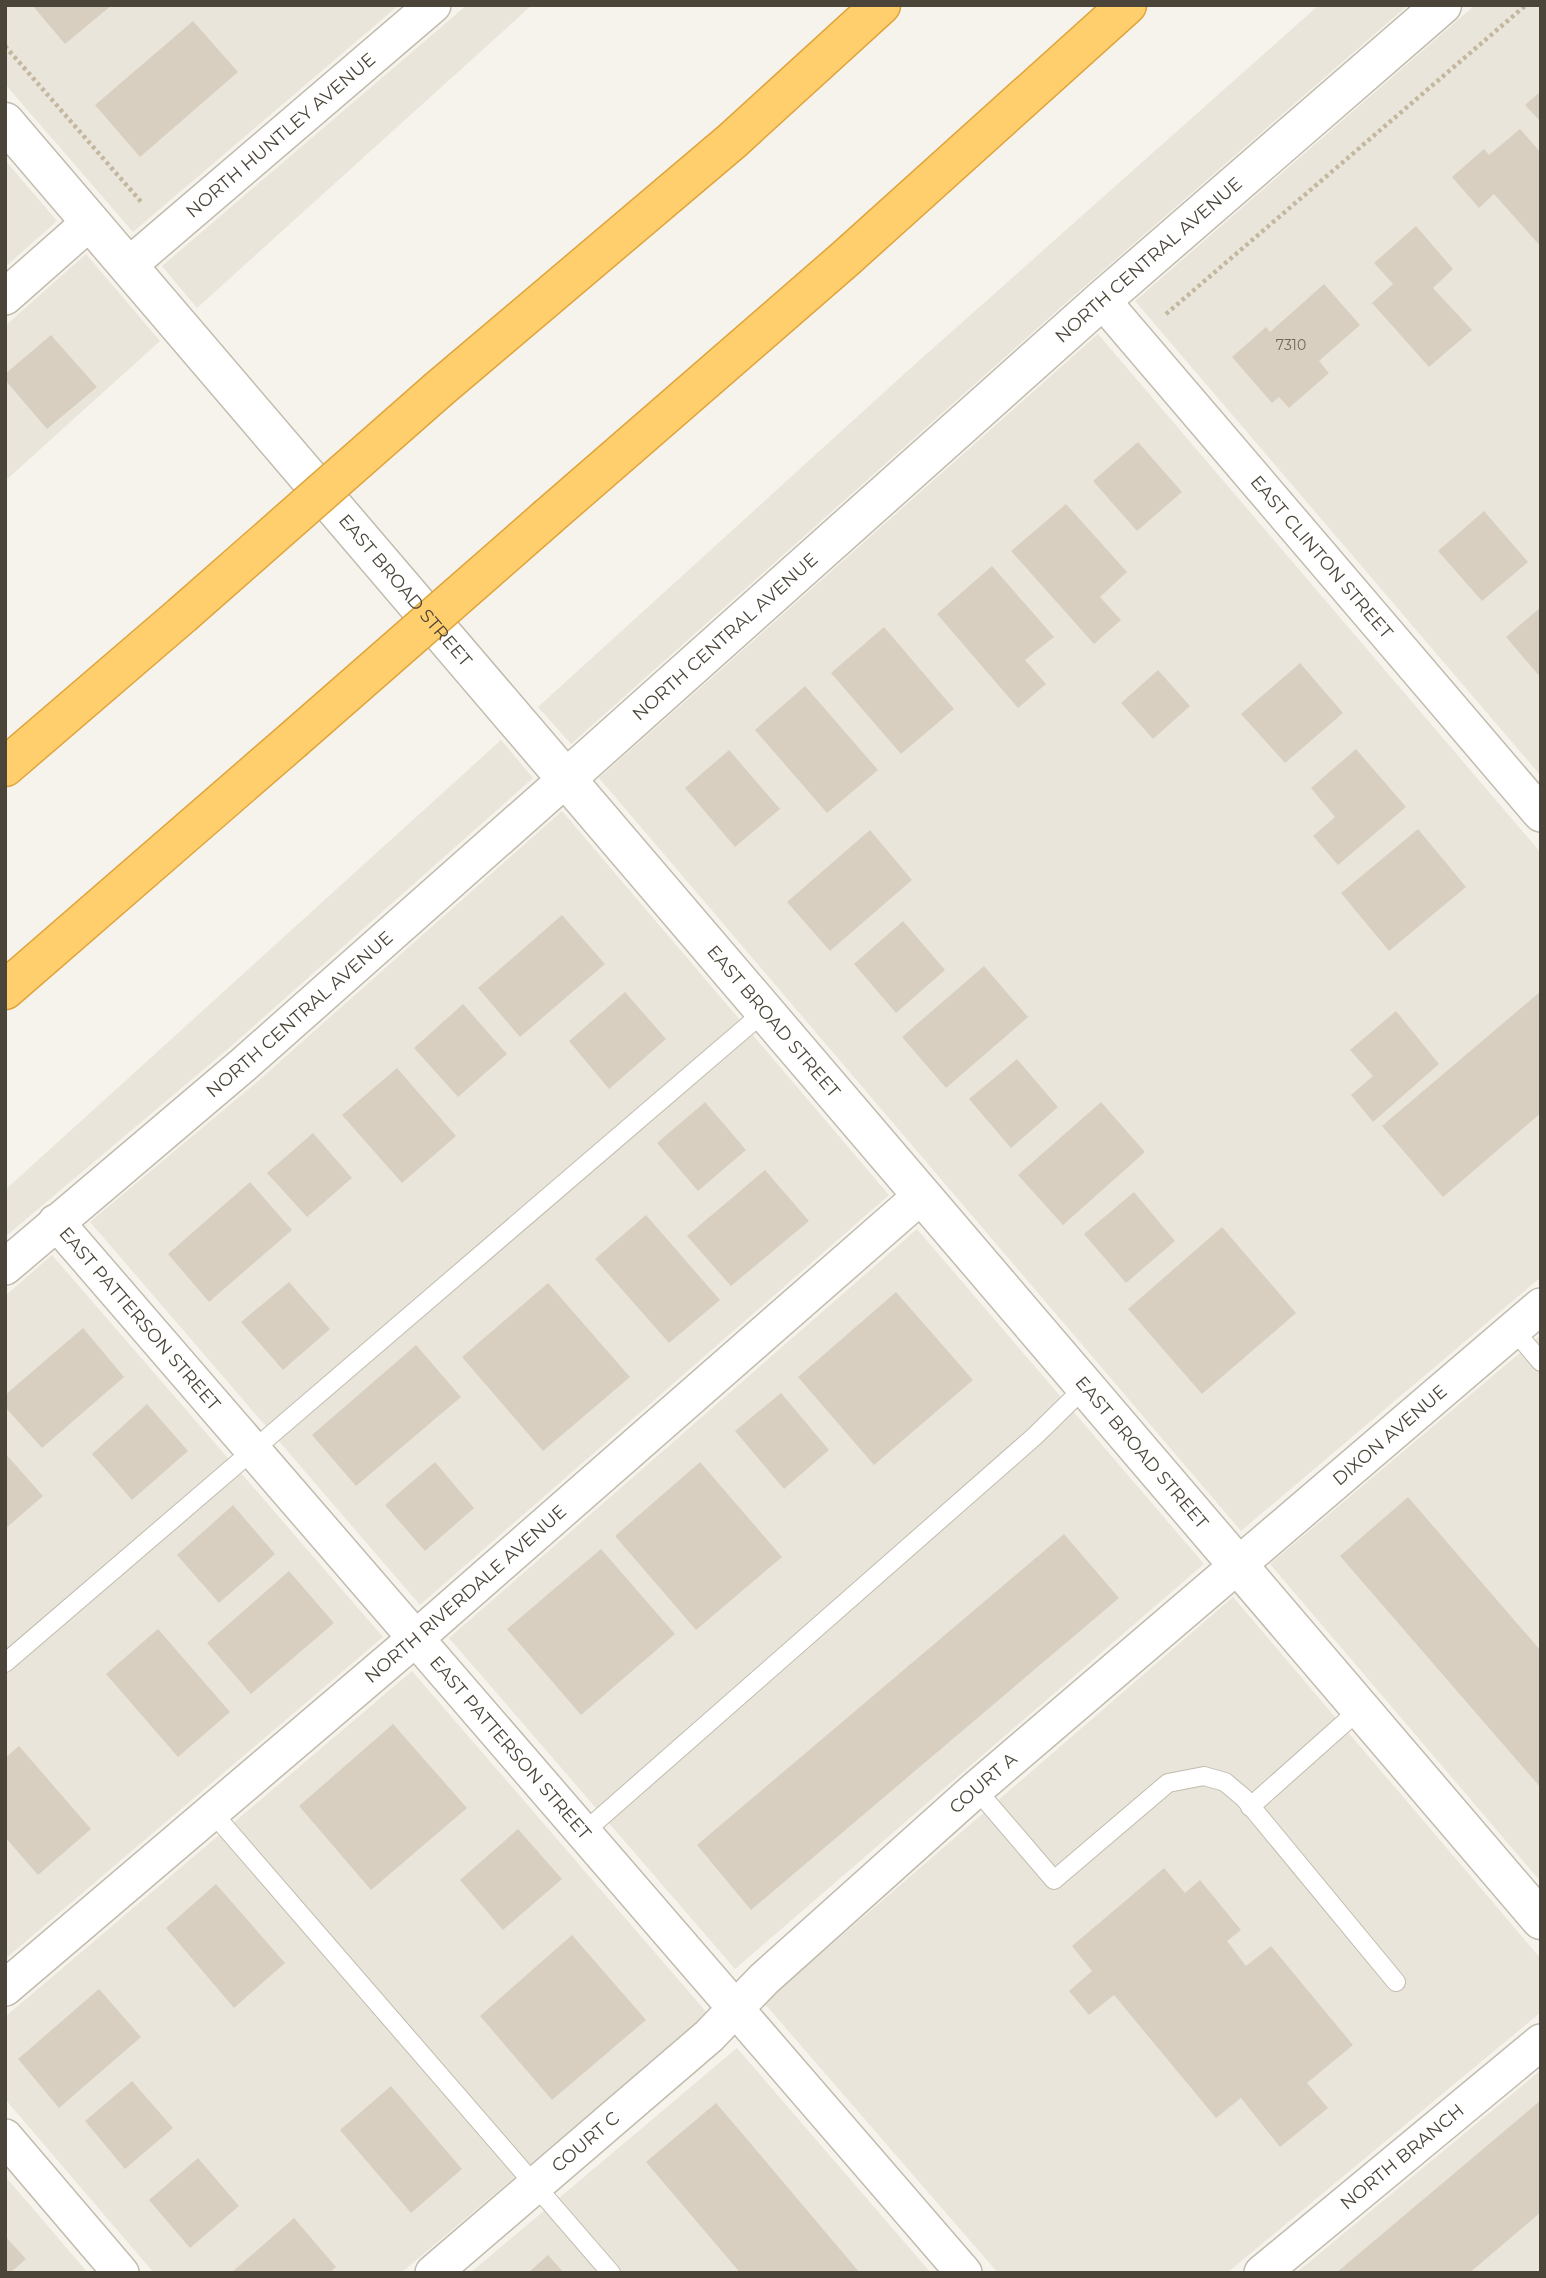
<svg xmlns="http://www.w3.org/2000/svg" width="1546" height="2278" viewBox="0 0 1546 2278" font-family="Montserrat,sans-serif">
<style>
.residential{fill:#eae5da}
.building{fill:#d8cfc1}
.lines{fill:none;stroke-linecap:round;stroke-linejoin:round}
.service-casing{stroke:#c2bbae;stroke-width:20}
.minor-casing{stroke:#c2bbae;stroke-width:38}
.tertiary-casing{stroke:#c2bbae;stroke-width:41}
.motorway-casing{stroke:#e0a43c;stroke-width:41}
.path{stroke:#c4b79f;stroke-width:4.5;stroke-dasharray:3.5 3.5;stroke-linecap:butt}
.service{stroke:#fff;stroke-width:18}
.minor{stroke:#fff;stroke-width:35}
.tertiary{stroke:#fff;stroke-width:38}
.motorway{stroke:#ffcf6e;stroke-width:38}
.motorway-bridge-casing{stroke:#e0a43c;stroke-width:41;stroke-linecap:butt}
.motorway-bridge{stroke:#ffcf6e;stroke-width:38}
.labels{text-anchor:middle;stroke-width:5;stroke-linejoin:round;paint-order:stroke}
.number-label{font-size:14px;fill:#6e675b}
.street-label{font-size:18px;fill:#4b4439;stroke:#fff}
</style>
<rect width="100%" height="100%" fill="#f6f3ec"/>
<path class="residential" d="M5 5H399L133 232 5 84Z
M467 5H532L197 308 162 266Z
M1319 5H1408L1069 300 571 744 538 707 913 366Z
M1475 5H1541V776L1135 301Z
M5 160 57 221 5 267Z
M86 254 160 341 5 481V326Z
M1098 334 1541 853V1277L1241 1531 599 778Z
M501 740 533 778 229 1048 5 1237V1190Z
M562 811 889 1195 420 1605 90 1222 257 1082Z
M917 1229 1204 1564 735 1969 449 1638Z
M52 1255 383 1637 5 1959V1296Z
M1541 1335V1882L1270 1564Z
M1233 1597 1541 1959V2012L1227 2273H998L764 2003Z
M412 1671 708 2014 401 2273H154L5 2099V2017Z
M737 2048 931 2273H470Z
M1541 2070V2273H1296Z
M5 2176 88 2273H5Z"/>
<path class="building" d="M32 5H112L65 44Z
M193 21 238 72 140 157 95 105Z
M1541 91V122L1525 105Z
M1520 129 1541 153V247L1494 194 1479 208 1452 177 1484 149 1489 155Z
M1416 226 1453 269 1433 288 1472 330 1429 367 1372 303 1393 284 1374 263Z
M1324 284 1360 325 1319 361 1329 373 1289 408 1279 397 1272 403 1232 357 1266 327 1270 332Z
M51 335 97 387 47 429 5 380V374Z
M1138 442 1182 492 1137 531 1093 481Z
M1066 504 1127 572 1100 597 1121 620 1094 644 1011 551Z
M1484 511 1528 562 1482 601 1438 551Z
M992 566 1054 637 1025 660 1046 684 1018 708 937 614Z
M1541 607V678L1506 637Z
M884 627 954 709 901 754 831 673Z
M1300 663 1343 713 1285 763 1241 714Z
M1158 670 1190 706 1153 739 1121 703Z
M805 686 878 770 827 813 755 730Z
M1356 749 1406 807 1338 865 1313 836 1335 817 1311 788Z
M729 750 780 809 735 847 685 788Z
M1418 829 1466 887 1389 951 1341 893Z
M870 830 912 880 830 951 787 902Z
M562 915 605 964 520 1037 478 988Z
M903 921 945 970 896 1013 854 964Z
M984 966 1028 1017 946 1088 902 1037Z
M1541 991V1113L1443 1197 1382 1126Z
M625 992 666 1039 609 1089 569 1041Z
M463 1004 507 1054 458 1097 414 1048Z
M1396 1011 1439 1064 1373 1122 1351 1095 1373 1076 1350 1050Z
M1017 1059 1058 1107 1011 1148 969 1099Z
M397 1068 456 1136 402 1183 342 1115Z
M705 1102 746 1150 698 1191 657 1143Z
M1101 1102 1145 1152 1063 1225 1018 1175Z
M313 1133 352 1178 307 1217 267 1173Z
M765 1170 809 1221 731 1286 687 1236Z
M250 1182 292 1230 209 1302 168 1254Z
M1134 1192 1175 1241 1126 1283 1084 1234Z
M646 1215 720 1300 669 1343 595 1259Z
M1222 1227 1296 1313 1202 1394 1128 1309Z
M289 1282 330 1329 283 1370 241 1322Z
M548 1283 630 1377 543 1451 462 1357Z
M896 1292 973 1380 874 1465 798 1377Z
M83 1328 124 1377 42 1448 5 1407V1395Z
M416 1345 461 1397 356 1486 312 1435Z
M781 1393 829 1450 784 1489 735 1431Z
M147 1404 188 1451 132 1500 92 1454Z
M5 1453 43 1496 5 1529Z
M435 1462 474 1508 425 1551 385 1505Z
M700 1462 782 1557 696 1630 615 1536Z
M1408 1497 1541 1651V1788L1340 1556Z
M233 1505 275 1554 219 1603 177 1555Z
M1064 1534 1119 1598 751 1910 697 1845Z
M601 1549 675 1634 581 1715 507 1629Z
M289 1571 334 1623 251 1694 207 1643Z
M158 1629 230 1712 178 1757 106 1674Z
M393 1724 467 1808 371 1890 299 1806Z
M19 1746 91 1829 38 1875 5 1837V1758Z
M518 1829 562 1879 503 1930 460 1880Z
M1164 1868 1185 1893 1200 1880 1241 1930 1227 1941 1246 1966 1271 1946 1353 2045 1307 2083 1328 2108 1280 2147 1241 2098 1216 2118 1114 1995 1089 2015 1069 1991 1092 1971 1072 1946Z
M216 1884 285 1963 234 2008 166 1928Z
M572 1935 646 2020 552 2100 480 2016Z
M99 1989 141 2037 59 2108 18 2059Z
M132 2081 173 2128 125 2169 85 2121Z
M391 2086 462 2169 411 2213 340 2130Z
M1541 2100V2212L1480 2264 1469 2273H1336Z
M716 2103 746 2138 860 2273H740L737 2269 646 2162Z
M198 2158 239 2206 190 2248 149 2200Z
M294 2218 336 2267 329 2273H231Z
M5 2236 26 2259 10 2273H5Z
M548 2255 564 2273H528Z"/>
<g class="lines">
<defs>
<path id="service" d="M1513 1329 1541 1362
M5 1663 765 1011
M976 1789 1054 1880 1168 1783 1204 1776 1225 1782 1244 1798 1396 1982
M1250 1807 1360 1709
M212 1812 611 2273
M584 1832 1035 1436 1085 1387"/>
<g id="minor">
<path id="s1" d="M128 266 433 5"/>
<path d="M5 297 91 221"/>
<path id="s2" d="M1102 300 1541 814"/>
<path id="s3" d="M56 1222 964 2273"/>
<path id="s4" d="M5 1267 243 1065 567 778"/>
<path id="s5" d="M5 1988 416 1638 922 1195"/>
<path d="M5 2137 121 2273"/>
<path id="s6" d="M433 2273 709 2036 764 1979 976 1789 1541 1306"/>
<path id="s7" d="M1262 2273 1541 2042"/>
</g>
<g id="tertiary">
<path id="s8" d="M5 122 1541 1920"/>
<path id="s9" d="M567 778 1102 300 1442 5"/>
</g>
<path id="motorway" d="M439 389 732 141 881 5
M549 516 845 259 1127 5
M5 767 182 615
M5 990 292 741"/>
</defs>
<use href="#service" class="service-casing"/>
<use href="#minor" class="minor-casing"/>
<use href="#tertiary" class="tertiary-casing"/>
<use href="#motorway" class="motorway-casing"/>
<path class="path" d="M5 46 143 204
M1166 314 1526 5"/>
<use href="#service" class="service"/>
<use href="#minor" class="minor"/>
<use href="#tertiary" class="tertiary"/>
<use href="#motorway" class="motorway"/>
<defs>
<path id="motorway-bridge" d="M182 615 439 389
M292 741 549 516"/>
</defs>
<use href="#motorway-bridge" class="motorway-bridge-casing"/>
<use href="#motorway-bridge" class="motorway-bridge"/>
</g>
<g class="labels">
<g class="number-label">
<text x="1291" y="350">7310</text>
</g>
<g class="street-label">
<text dy="6" stroke="none"><textPath href="#s1" startOffset="201">NORTH HUNTLEY AVENUE</textPath></text>
<text dy="6" stroke="none"><textPath href="#s9" startOffset="779">NORTH CENTRAL AVENUE</textPath></text>
<text dy="6" stroke="none"><textPath href="#s2" startOffset="338">EAST CLINTON STREET</textPath></text>
<text dy="6" stroke="none"><textPath href="#s8" startOffset="616">EAST BROAD STREET</textPath></text>
<text dy="6" stroke="none"><textPath href="#s9" startOffset="212">NORTH CENTRAL AVENUE</textPath></text>
<text dy="6" stroke="none"><textPath href="#s4" startOffset="388">NORTH CENTRAL AVENUE</textPath></text>
<text dy="6" stroke="none"><textPath href="#s8" startOffset="1183">EAST BROAD STREET</textPath></text>
<text dy="6" stroke="none"><textPath href="#s3" startOffset="128">EAST PATTERSON STREET</textPath></text>
<text dy="6" stroke="none"><textPath href="#s6" startOffset="1272">DIXON AVENUE</textPath></text>
<text dy="6" stroke="none"><textPath href="#s8" startOffset="1750">EAST BROAD STREET</textPath></text>
<text dy="6" stroke="none"><textPath href="#s5" startOffset="606">NORTH RIVERDALE AVENUE</textPath></text>
<text dy="6" stroke="none"><textPath href="#s3" startOffset="695">EAST PATTERSON STREET</textPath></text>
<text dy="6" stroke="none"><textPath href="#s6" startOffset="737">COURT A</textPath></text>
<text dy="6" stroke="none"><textPath href="#s6" startOffset="201">COURT C</textPath></text>
<text dy="6" stroke="none"><textPath href="#s7" startOffset="182">NORTH BRANCH</textPath></text>
</g>
</g>
<rect width="1546" height="2278" fill="none" stroke="#4b4439" stroke-width="14"/>
</svg>
